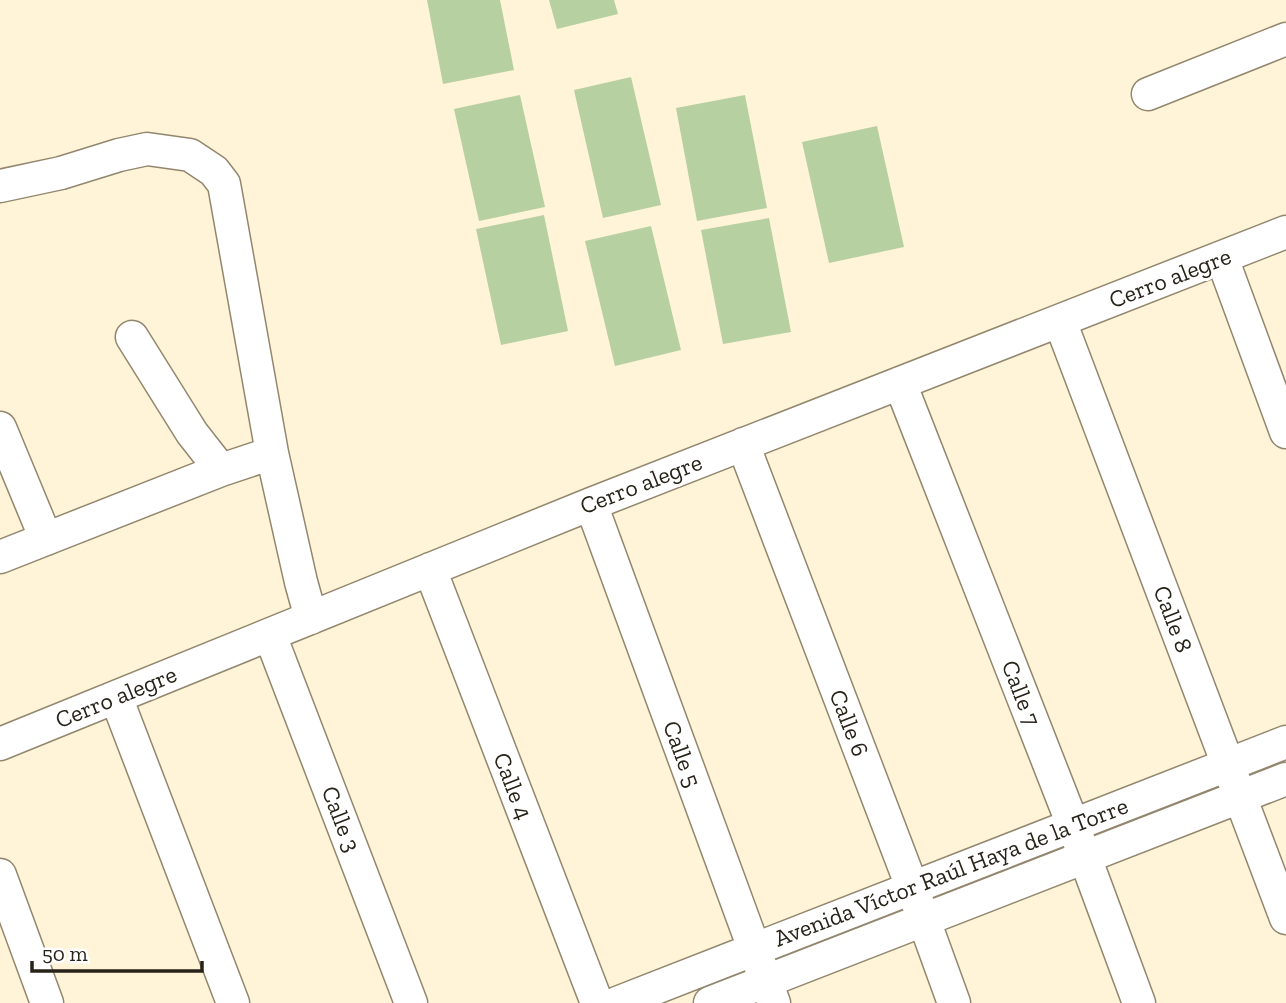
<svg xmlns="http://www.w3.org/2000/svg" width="1286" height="1003" viewBox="0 0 1286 1003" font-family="'Zilla Slab',serif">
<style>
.garden{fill:#b7d0a1}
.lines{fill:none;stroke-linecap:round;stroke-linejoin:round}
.minor-casing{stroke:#92876e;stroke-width:35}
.minor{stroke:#fff;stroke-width:32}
.labels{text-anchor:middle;stroke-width:6;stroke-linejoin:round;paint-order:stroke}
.street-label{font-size:24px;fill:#272319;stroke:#fff}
</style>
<rect width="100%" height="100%" fill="#fff3d8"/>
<path class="garden" d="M427 0H500L514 70 443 84Z
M549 0H614L618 14 557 29Z
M631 77 661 205 603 218 574 90Z
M520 95 545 207 479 221 454 109Z
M745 95 767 208 697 221 676 108Z
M877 126 904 247 829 263 802 142Z
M544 215 568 331 501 345 476 229Z
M769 218 791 332 723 344 701 230Z
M651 226 681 350 615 366 585 241Z"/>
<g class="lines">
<defs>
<path id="minor" d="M1148 94 1286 39
M0 186 61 173 119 155 147 149 190 155 214 171 224 184 272 453 221 470 0 557
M1222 258 1286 432
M1060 321 1286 918
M132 337 192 433 221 470
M900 383 1073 825 1139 1003
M0 428 46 539
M743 444 912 887 954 1003
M272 453 301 582 311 618
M591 504 774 1003
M430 569 597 1003
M270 635 411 1003
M116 697 233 1003
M0 744 591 504 1286 232
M0 875 47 1003
M617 1003 1286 742
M710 1003 1286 779"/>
</defs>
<use href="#minor" class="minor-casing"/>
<use href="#minor" class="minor"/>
</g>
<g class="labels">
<g class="street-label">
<text transform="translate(1170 278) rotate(-21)" y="8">Cerro alegre</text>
<text transform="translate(641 484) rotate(-21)" y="8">Cerro alegre</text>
<text transform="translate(1173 619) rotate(69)" y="8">Calle 8</text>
<text transform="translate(1021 693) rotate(69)" y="8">Calle 7</text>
<text transform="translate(116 697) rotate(-22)" y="8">Cerro alegre</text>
<text transform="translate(849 723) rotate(69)" y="8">Calle 6</text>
<text transform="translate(682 754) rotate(70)" y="8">Calle 5</text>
<text transform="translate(513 786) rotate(69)" y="8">Calle 4</text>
<text transform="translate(341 819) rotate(69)" y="8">Calle 3</text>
<text transform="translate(951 872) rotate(-21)" y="8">Avenida Víctor Raúl Haya de la Torre</text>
</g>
</g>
<path d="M32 961v10h170v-10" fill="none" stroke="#272319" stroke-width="3.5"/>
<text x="42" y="961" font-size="21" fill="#272319" stroke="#ffffff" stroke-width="5" paint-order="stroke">50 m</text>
</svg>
